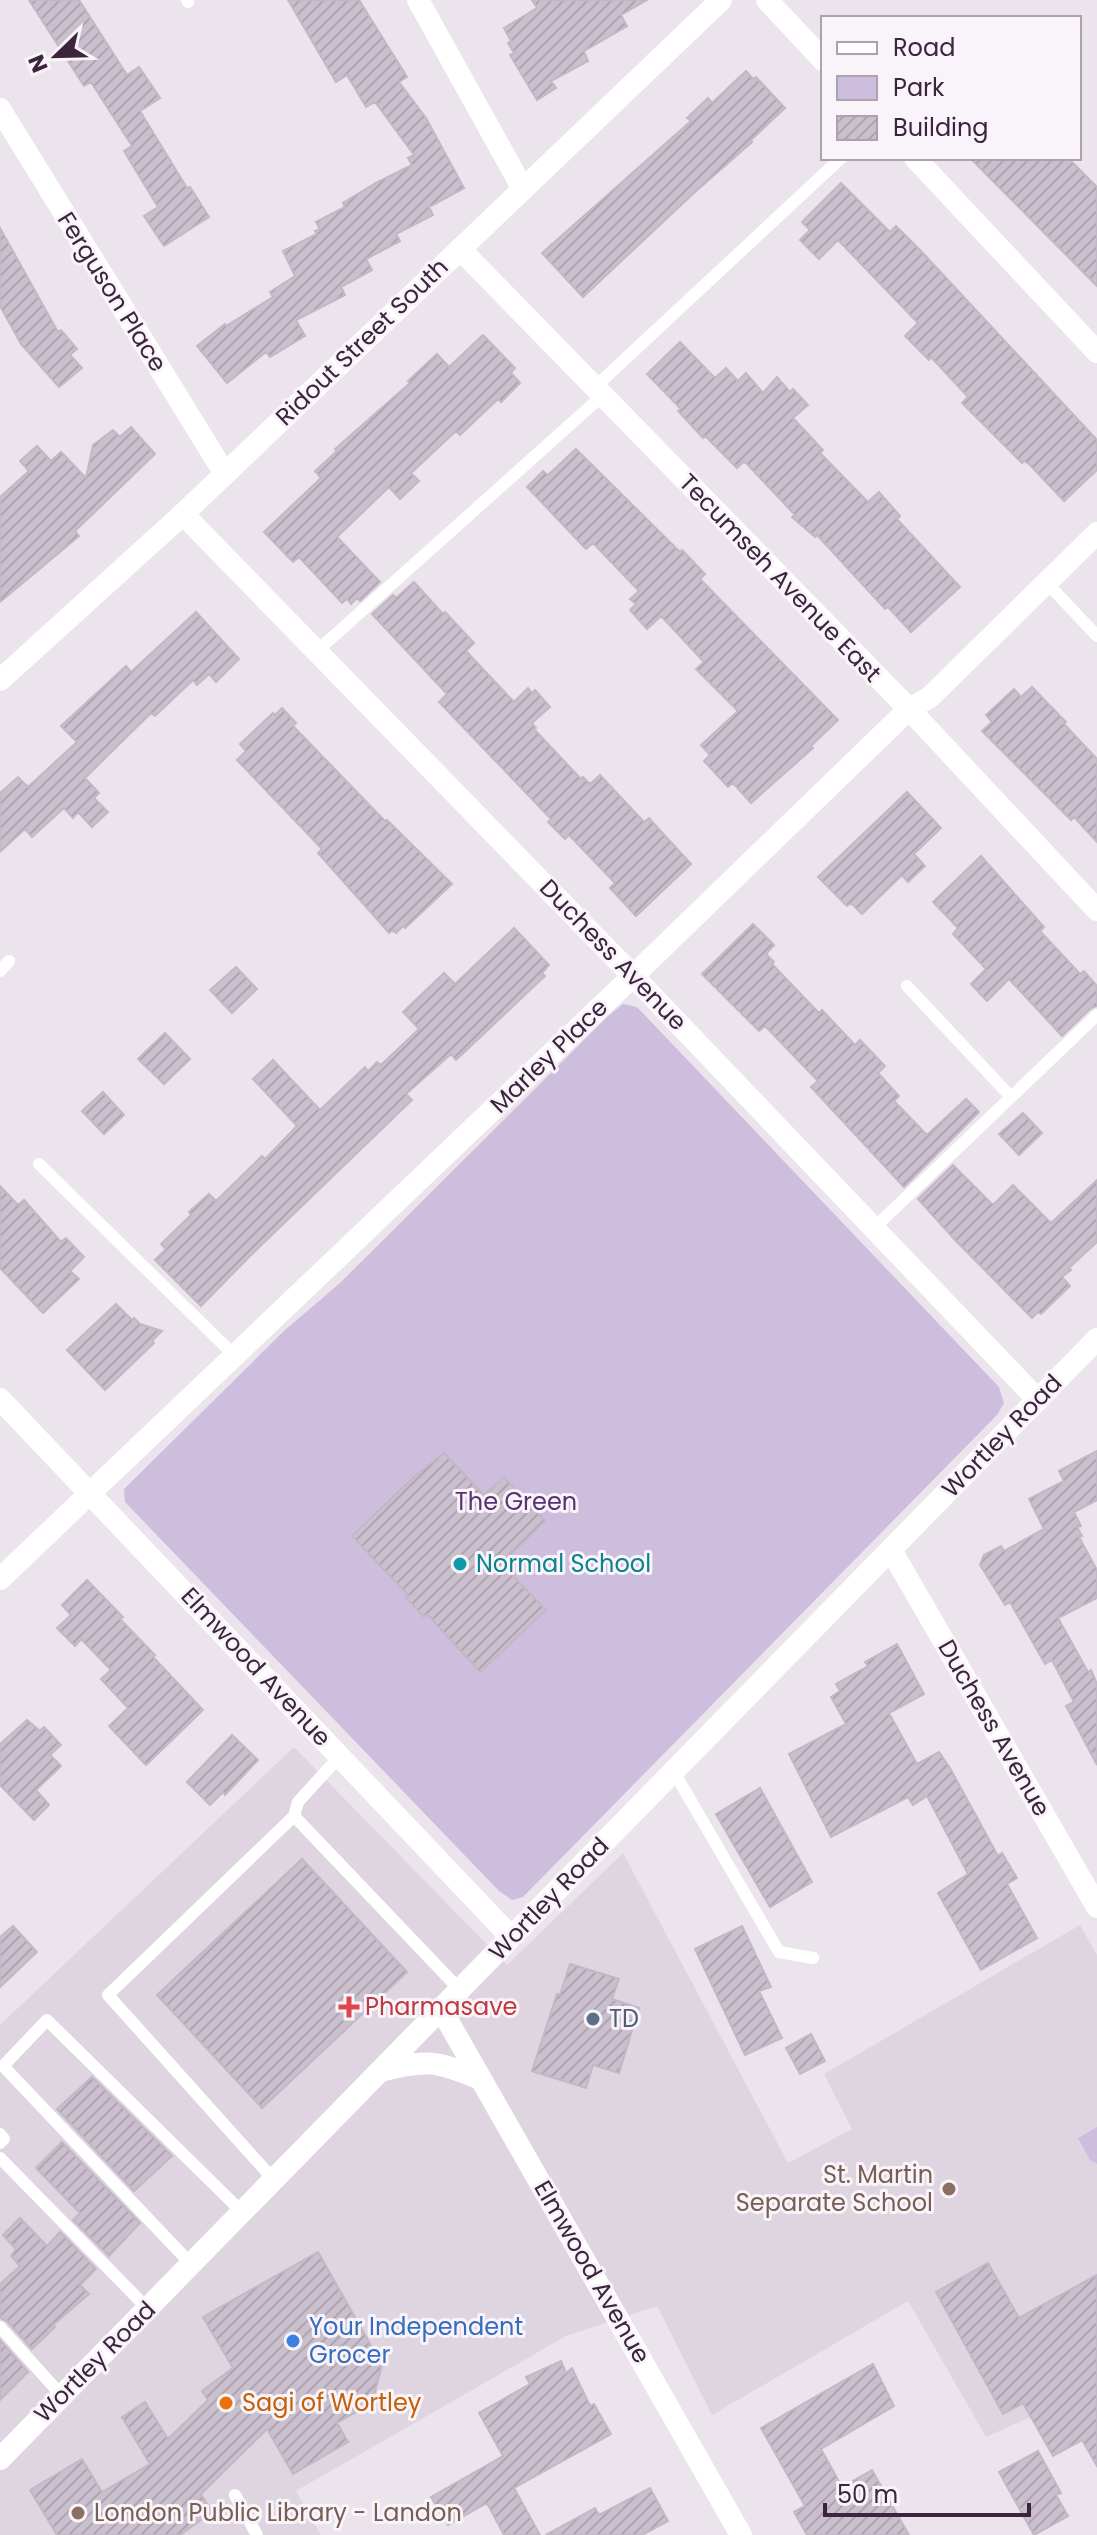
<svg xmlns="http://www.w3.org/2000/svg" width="1097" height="2535" viewBox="0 0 1097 2535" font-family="Poppins,sans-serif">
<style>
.built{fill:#ded5e1}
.park{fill:#cdbedd}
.building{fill:url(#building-hatch);stroke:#c3b7c6;stroke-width:2}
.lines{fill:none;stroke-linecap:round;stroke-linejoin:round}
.service{stroke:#fff;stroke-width:12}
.minor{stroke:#fff;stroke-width:22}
.tertiary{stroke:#fff;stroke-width:22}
.culture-dot{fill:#0f9aa8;stroke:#f8f4f9;stroke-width:3}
.health-dot{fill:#e0444e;stroke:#f8f4f9;stroke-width:3}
.service-dot{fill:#5c6f8a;stroke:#f8f4f9;stroke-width:3}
.education-dot{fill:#8d6e63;stroke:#f8f4f9;stroke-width:3}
.shop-dot{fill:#3f7fe0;stroke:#f8f4f9;stroke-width:3}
.food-dot{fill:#e8710a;stroke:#f8f4f9;stroke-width:3}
.labels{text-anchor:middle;stroke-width:6;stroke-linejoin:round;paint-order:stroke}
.street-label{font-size:24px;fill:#3c243e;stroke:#f8f4f9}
.park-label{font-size:24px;fill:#583073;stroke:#f8f4f9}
.culture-label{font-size:24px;fill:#0d838f;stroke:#f8f4f9;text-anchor:start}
.health-label{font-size:24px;fill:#be3a42;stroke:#f8f4f9;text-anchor:start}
.service-label{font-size:24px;fill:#4e5e75;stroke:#f8f4f9;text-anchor:start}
.education-label{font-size:24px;fill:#785e54;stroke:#f8f4f9;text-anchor:end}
.shop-label{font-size:24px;fill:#366cbe;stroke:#f8f4f9;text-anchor:start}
.food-label{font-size:24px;fill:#c56008;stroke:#f8f4f9;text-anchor:start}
</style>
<defs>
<pattern id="building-hatch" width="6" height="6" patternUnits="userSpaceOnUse" patternTransform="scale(2)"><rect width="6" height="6" fill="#cac0cd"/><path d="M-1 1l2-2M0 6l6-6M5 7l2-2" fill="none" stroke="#aea5b1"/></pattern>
</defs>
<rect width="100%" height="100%" fill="#ebe4ed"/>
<path class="built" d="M294 1747 507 1965 623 1853 788 2163 852 2129 824 2074 1080 1925 1097 1955V2380L1031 2417 986 2437 908 2301 712 2415 657 2306 566 2336 296 2491 321 2535H0V2025Z"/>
<path class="park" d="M623 1004 637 1007 999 1387 1004 1403 997 1415 523 1897 512 1900 499 1891 125 1502 124 1489 285 1330 340 1283 608 1016Z
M1097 2127V2164L1090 2160 1078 2138Z"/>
<path class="building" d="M29 0H79L127 75 139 67 160 98 140 111 187 188 190 187 209 217 164 246 144 216 158 207 124 151 132 146 91 82 84 86Z
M288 0H359L407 77 399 82 426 118 464 188 429 207 433 215 396 234 400 241 366 259 372 270 341 287 345 295 296 320 305 336 270 357 266 352 227 383 197 346 225 324 226 326 273 297 270 292 295 276 283 251 317 234 315 231 320 229 316 222 345 207 343 203 376 183 412 165 408 158 414 155 375 102 366 107 347 75 336 82Z
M532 0H647L621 15 627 26 584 51 588 61 551 81 556 88 537 100 510 55 514 53 508 43 511 41 504 28 537 8Z
M746 71 753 79 756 77 785 108 751 140 752 142 695 192 583 297 542 253 691 121 687 118 708 98 712 103Z
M970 158H1068L1097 187V286Z
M841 183 890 232 896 226 922 252 1097 440V470L1064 501 1029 464 1024 461 1022 463 962 403 968 397 931 357 929 360 905 336 918 323 838 240 819 259 800 240 810 230 802 222Z
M0 228 58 332 61 330 77 349 70 355 82 368 59 387 21 344 0 306Z
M483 335 515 368 511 373 520 383 501 402 498 399 460 435 456 431 411 473 419 481 400 499 389 487 337 537 380 582 360 601 357 598 351 604 347 599 342 603 299 557 293 562 264 532 321 478 315 471 337 451 335 449 410 383 408 381 437 354 449 367Z
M680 342 715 378 726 368 738 381 746 373 763 393 777 377 790 392 793 389 808 405 793 418 823 450 820 453 868 502 879 492 900 516 897 519 960 587 911 632 888 607 885 609 817 535 815 537 792 517 795 515 746 463 743 462 737 468 705 436 703 438 678 411 681 409 647 374Z
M131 427 155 454 75 531 79 536 0 602V497L29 471 20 461 37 446 51 461 61 452 86 478 93 445 113 430 120 437Z
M576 449 680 552 682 550 705 574 700 579 838 720 811 746 813 748 751 803 733 783 728 787 704 761 710 755 701 745 738 711 696 669 704 662 661 616 647 629 630 610 636 604 630 599 639 591 593 543 586 549 527 487 543 471 548 475Z
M414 582 443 614 445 612 474 643 466 651 514 702 528 688 532 693 535 690 550 707 532 723 536 728 534 729 581 779 583 777 590 784 600 775 644 822 649 818 691 864 636 916 610 888 615 883 569 835 565 839 548 822 551 819 439 702 447 694 372 614 393 595 396 598Z
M196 612 239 659 216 682 209 674 197 685 193 680 155 716 151 713 85 778 99 793 94 798 108 812 92 827 78 812 73 818 64 808 32 837 25 829 0 852V793L18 777 28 787 77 742 61 726 126 666 131 672Z
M1032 687 1066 722 1064 724 1097 759V842L1074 817 1071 820 982 731 992 722 986 715 1014 689 1021 697Z
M282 708 296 723 293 726 385 821 387 820 452 884 405 928 403 926 396 933 393 930 389 933 318 853 322 849 237 760 246 751 240 744 273 713 275 715Z
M907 792 941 828 914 854 925 866 908 882 902 875 862 914 851 903 847 906 818 877Z
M981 856 1044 927 1040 931 1080 974 1084 971 1097 986V1006L1091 1008 1062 1036 1009 979 987 1001 971 984 986 969 953 934 958 928 933 902Z
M753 924 774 945 766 954 774 962 772 964 819 1013 822 1010 855 1045 860 1040 885 1066 878 1073 899 1096 894 1101 927 1135 966 1099 979 1112 904 1187 811 1087 818 1081 765 1026 759 1031 702 974Z
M514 928 549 965 542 973 545 976 456 1060 451 1054 406 1094 412 1100 252 1254 201 1306 155 1260 166 1249 161 1244 191 1215 189 1212 209 1194 216 1201 262 1156 265 1159 297 1126 253 1079 273 1060 320 1110 365 1067 368 1071 377 1062 381 1065 419 1029 403 1012 444 973 455 984Z
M236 967 257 989 232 1013 210 990Z
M165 1033 190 1059 164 1084 138 1059Z
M103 1092 124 1115 104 1134 82 1111Z
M1023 1113 1042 1133 1019 1155 999 1134Z
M953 1165 993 1205 1013 1185 1051 1223 1097 1180V1242L1069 1268 1071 1270 1062 1277 1070 1286 1041 1314 1038 1312 1032 1318 956 1241 918 1199Z
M0 1186 18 1205 24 1200 61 1242 66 1238 84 1257 70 1271 79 1279 43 1313 0 1268Z
M116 1304 132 1320 134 1318 140 1324 162 1331 152 1341 154 1343 105 1390 67 1350Z
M1097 1451V1500L1074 1512 1081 1526 1077 1527 1082 1536 1079 1537 1097 1570V1598L1058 1618 1088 1672 1091 1670 1097 1684V1765L1066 1706 1074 1702 1052 1660 1045 1664 1010 1602 1005 1605 980 1565 984 1555 1001 1546 1004 1551 1044 1529 1029 1499 1064 1481 1059 1471Z
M444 1453 484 1495 504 1477 545 1521 509 1556 521 1569 513 1576 546 1610 480 1672 427 1614 424 1617 406 1598 409 1596 352 1536 415 1476Z
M87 1580 123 1617 120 1619 155 1655 153 1657 203 1710 146 1765 109 1726 128 1708 101 1679 111 1670 81 1639 75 1646 57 1628 71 1615 62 1605Z
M897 1644 924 1694 889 1713 917 1764 939 1752 950 1768 998 1856 1002 1853 1017 1878 1007 1884 1037 1938 981 1970 938 1893 968 1874 927 1796 913 1805 908 1797 831 1837 789 1754 846 1724 831 1697 840 1691 836 1684 868 1666 865 1662Z
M27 1720 40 1731 44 1727 61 1745 50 1755 61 1766 36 1790 49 1805 34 1820 0 1785V1744Z
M232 1735 258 1760 225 1795 223 1792 210 1805 187 1782Z
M760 1788 812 1882 770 1907 716 1814Z
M302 1859 407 1972 262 2108 157 1995Z
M13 1926 37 1952 0 1987V1937Z
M742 1926 771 1987 759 1991 782 2038 745 2055 695 1949Z
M570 1964 619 1979 612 1999 639 2008 619 2073 593 2065 586 2088 532 2071 557 1994 560 1995Z
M811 2034 825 2061 800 2074 786 2048Z
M92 2077 172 2156 134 2191 57 2109Z
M62 2142 140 2223 109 2256 73 2220 80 2213 36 2168Z
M20 2218 47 2246 60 2232 96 2269 80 2285 89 2294 53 2325 55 2327 32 2349 7 2321 0 2318V2284L20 2266 11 2256 16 2249 3 2235Z
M318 2252 382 2365 372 2403 337 2423 348 2442 293 2474 267 2429 201 2494 212 2512 180 2535H57L30 2490 82 2459 102 2492 150 2464 122 2417 145 2402 168 2439 208 2400 202 2391 233 2368 203 2317Z
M988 2263 1019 2318 1097 2275V2466L1082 2440 1053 2456 1023 2403 1003 2414 936 2292Z
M0 2340 28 2372 0 2400Z
M561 2361 566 2373 572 2368 590 2406 594 2404 611 2434 514 2488 540 2535H504L487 2503 448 2525 431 2497 503 2456 479 2413 530 2384 526 2377Z
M873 2364 894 2406 821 2449 842 2487 872 2470 909 2535H807L794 2512 805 2506 761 2428Z
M1038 2451 1061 2493 1056 2495 1068 2516 1034 2535 999 2472Z
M650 2488 668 2521 642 2535H546L595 2508 599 2515Z"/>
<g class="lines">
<path class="service" d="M187 0 188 2
M594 388 841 158
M1046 582 1097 636
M317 651 602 396
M0 971 9 961
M907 986 1011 1097
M39 1164 234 1355
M874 1228 1097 1015
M674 1772 779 1952 813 1958
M294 1816 298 1802 340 1756
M0 2134 4 2139 0 2143
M0 2158 148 2309
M274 2180 108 1995 294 1816 460 1990
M191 2264 3 2066 47 2020 242 2212
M0 2327 62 2396
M235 2495 257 2535"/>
<path class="minor" d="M418 0 523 189
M767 0 823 60
M0 109 225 474
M915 158 1097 352
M460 249 909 709 1097 910
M183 514 633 976 1038 1400
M0 1399 511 1937
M891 1550 1097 1907
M0 1579 633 976 909 709 930 697 1097 533"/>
<path class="tertiary" d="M0 680 183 514 721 0
M441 2009 741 2535
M381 2071C428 2058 437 2062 481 2079
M0 2459 1097 1339"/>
</g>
<circle class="culture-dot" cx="460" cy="1564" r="8"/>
<path class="health-dot" d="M345 1995h8v8h8v8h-8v8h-8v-8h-8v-8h8z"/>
<circle class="service-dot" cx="593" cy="2019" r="8"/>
<g class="education-dot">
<circle cx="949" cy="2189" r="8"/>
<circle cx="78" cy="2513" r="8"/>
</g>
<circle class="shop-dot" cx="293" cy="2341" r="8"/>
<circle class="food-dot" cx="226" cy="2403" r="8"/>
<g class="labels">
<g class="street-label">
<text transform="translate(112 292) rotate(58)" y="8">Ferguson Place</text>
<text transform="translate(362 342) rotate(-44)" y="8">Ridout Street South</text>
<text transform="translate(780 578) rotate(46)" y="8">Tecumseh Avenue East</text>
<text transform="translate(613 955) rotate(46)" y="8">Duchess Avenue</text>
<text transform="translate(549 1056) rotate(-44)" y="8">Marley Place</text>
<text transform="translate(1002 1436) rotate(-46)" y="8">Wortley Road</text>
<text transform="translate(256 1667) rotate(47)" y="8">Elmwood Avenue</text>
<text transform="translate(994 1728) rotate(60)" y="8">Duchess Avenue</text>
<text transform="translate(549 1899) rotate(-46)" y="8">Wortley Road</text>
<text transform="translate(592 2272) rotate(60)" y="8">Elmwood Avenue</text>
<text transform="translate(95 2362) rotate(-45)" y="8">Wortley Road</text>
</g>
<g class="park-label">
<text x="516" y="1510">The Green</text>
</g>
<g class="culture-label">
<text x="476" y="1572">Normal School</text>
</g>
<g class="health-label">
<text x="365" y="2015">Pharmasave</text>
</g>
<g class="service-label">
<text x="609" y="2027">TD</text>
</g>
<g class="education-label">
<text x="933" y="2183">St. Martin<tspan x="933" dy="28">Separate School</tspan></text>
<text x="94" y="2521" text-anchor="start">London Public Library - Landon</text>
</g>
<g class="shop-label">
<text x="309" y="2335">Your Independent<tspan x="309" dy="28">Grocer</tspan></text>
</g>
<g class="food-label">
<text x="242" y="2411">Sagi of Wortley</text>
</g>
</g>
<rect x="821" y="16" width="260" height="144" fill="#f8f4f9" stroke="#ada1ae" stroke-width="2"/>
<rect x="837" y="42" width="40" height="12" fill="#ffffff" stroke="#ada1ae" stroke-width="2"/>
<text x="893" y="56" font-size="24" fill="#3c243e">Road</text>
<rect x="837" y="76" width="40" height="24" fill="#cdbedd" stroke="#ada1ae" stroke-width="2"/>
<text x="893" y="96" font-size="24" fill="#3c243e">Park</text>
<rect x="837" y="116" width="40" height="24" fill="url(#building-hatch)" stroke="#ada1ae" stroke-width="2"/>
<text x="893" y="136" font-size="24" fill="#3c243e">Building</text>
<g transform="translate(56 56) rotate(247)" stroke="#f8f4f9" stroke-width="6" paint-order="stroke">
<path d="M0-6L14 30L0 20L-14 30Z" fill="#3c243e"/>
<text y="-12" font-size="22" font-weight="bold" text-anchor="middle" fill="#3c243e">N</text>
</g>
<path d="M825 2503v12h204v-12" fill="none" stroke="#3c243e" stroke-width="4"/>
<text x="837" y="2503" font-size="24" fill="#3c243e" stroke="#f8f4f9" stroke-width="6" paint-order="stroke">50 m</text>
</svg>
